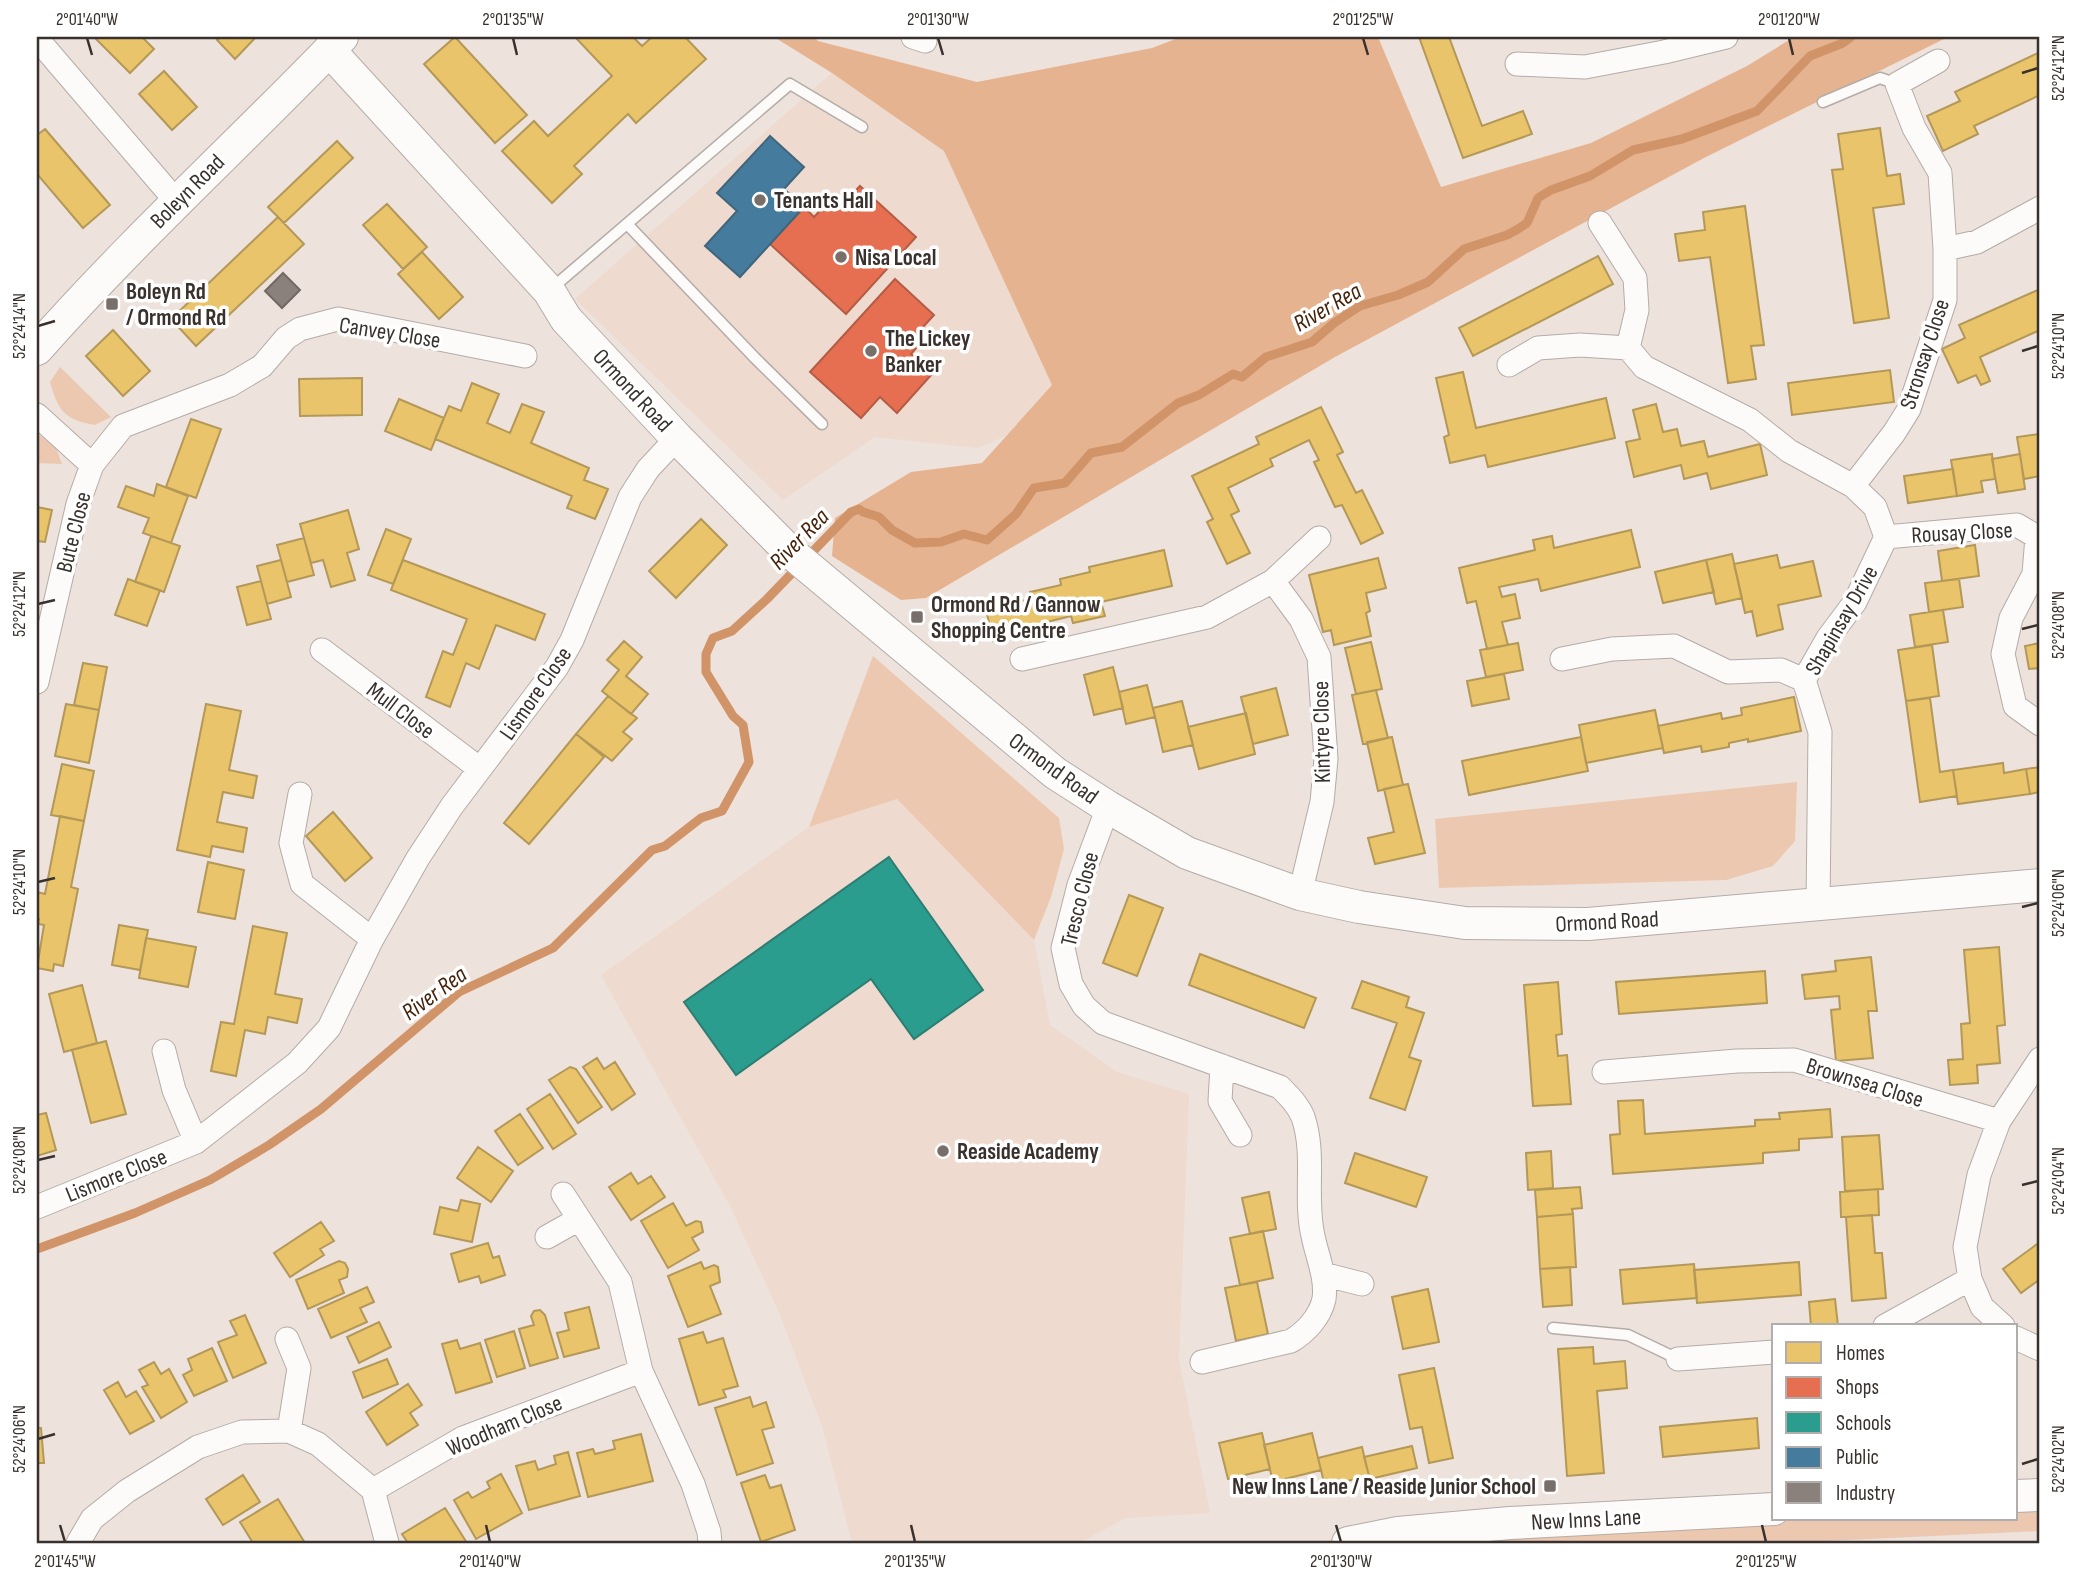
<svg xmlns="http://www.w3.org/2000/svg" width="2077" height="1580" viewBox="0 0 2077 1580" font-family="'Sofia Sans Condensed',sans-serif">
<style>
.built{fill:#eedace}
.green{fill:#ecc8b1}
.forest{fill:#e6b390}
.homes{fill:#e9c46a;stroke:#b49858;stroke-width:2}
.shops{fill:#e76f51;stroke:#b35c46;stroke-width:2}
.schools{fill:#2a9d8f;stroke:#2e7d72;stroke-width:2}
.public{fill:#457b9d;stroke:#41657b;stroke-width:2}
.industry{fill:#8a817c;stroke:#726964;stroke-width:2}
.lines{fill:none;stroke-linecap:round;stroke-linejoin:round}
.stream{stroke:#d19468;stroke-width:9}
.lane-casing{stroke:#b4aca7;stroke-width:13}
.street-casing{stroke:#b4aca7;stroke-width:25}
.secondary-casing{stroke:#b4aca7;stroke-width:34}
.lane{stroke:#fcfbfa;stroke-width:10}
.street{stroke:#fcfbfa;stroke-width:23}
.secondary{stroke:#fcfbfa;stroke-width:32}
.ticks{fill:none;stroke:#39312d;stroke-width:2.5}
.poi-dot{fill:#786f6a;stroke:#fff;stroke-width:2.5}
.labels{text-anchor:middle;stroke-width:7;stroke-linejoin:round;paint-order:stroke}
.street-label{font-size:23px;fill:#39312d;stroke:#fff}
.poi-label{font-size:23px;font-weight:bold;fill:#39312d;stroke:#fff;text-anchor:start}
.water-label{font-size:24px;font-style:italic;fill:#46240b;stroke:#fff}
.neatline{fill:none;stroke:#39312d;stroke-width:2.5}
.ticks-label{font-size:18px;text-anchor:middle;fill:#39312d}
</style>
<rect width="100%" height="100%" fill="#ede2dc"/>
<path class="built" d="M832 73 944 151 1052 385 1006 436 977 448 875 437 783 500 575 299Z
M897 799 1034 940 1050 1025 1117 1072 1189 1094 1179 1360 1210 1513 1126 1518 1079 1543H852L823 1429 779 1312 731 1208 601 975 809 827Z"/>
<path class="green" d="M60 367 111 417 95 425C65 420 58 411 50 382Z
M37 433 56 448 62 464 37 463Z
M873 656 1059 818 1064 849 1051 897 1034 940 897 799 809 827Z
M1797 782 1795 841 1773 866 1726 880 1439 888 1435 819Z
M2040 1509V1531L1784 1543H1449L1683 1526 1830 1519H2016V1510Z"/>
<path class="forest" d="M774 37H814L818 41 977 82 1152 48 1181 37H1378L1441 187 1591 143 1747 66 1794 37H1948L1704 158 1335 357 926 598 901 600 832 556 835 518 911 472 982 463 1052 385 944 151 832 73Z"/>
<path class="homes" d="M94 37H142L154 49 130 73Z
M221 37H256L235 59 217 40Z
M455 37 527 115 495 143 424 64Z
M575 37H633L642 46 652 37H685L706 59 636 123 628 114 574 166 582 174 552 203 502 151 534 121 548 136 612 76Z
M1419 37H1449L1482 126 1523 111 1532 134 1463 158Z
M2040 52V95L1974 126 1978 134 1943 151 1927 116 1960 101 1955 92Z
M164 71 197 107 172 130 139 94Z
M1880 128 1887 176 1900 174 1904 204 1873 208 1889 318 1854 323 1832 170 1843 169 1838 134Z
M45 129 110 205 83 228 37 174V135Z
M337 141 353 158 284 223 268 207Z
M387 204 427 247 403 269 363 225Z
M1745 206 1764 345 1751 346 1756 379 1728 383 1710 257 1679 261 1675 234 1705 230 1703 212Z
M278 217 304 244 196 346 171 319Z
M422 252 463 297 439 319 398 274Z
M1598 256 1613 284 1473 356 1459 328Z
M2040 289V330L1980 357 1990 381 1981 385 1976 375 1958 383 1942 349 1965 338 1959 325Z
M113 330 150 371 123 396 86 356Z
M1890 370 1894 402 1792 415 1788 383Z
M1463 372 1476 428 1606 398 1615 438 1488 467 1485 455 1450 463 1444 437 1449 435 1436 378Z
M362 378V415L300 416 299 379Z
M472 383 499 394 487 423 510 433 522 404 544 412 531 443 589 468 584 480 608 489 595 519 567 508 572 496 435 439 449 406 461 411Z
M399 399 444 418 431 450 385 431Z
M1656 404 1663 432 1677 429 1681 446 1704 441 1708 457 1760 444 1767 475 1711 489 1707 473 1684 479 1681 465 1634 477 1626 442 1640 439 1633 410Z
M1321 407 1343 452 1337 455 1356 493 1362 490 1383 533 1361 544 1342 505 1335 507 1314 462 1319 460 1309 440 1270 459 1273 466 1228 488 1239 511 1231 515 1250 553 1227 564 1207 522 1213 519 1192 476 1259 444 1256 437Z
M191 419 221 429 196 498 166 487Z
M2040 434V476L2024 479 2017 437Z
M1992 454 1995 479 1981 481 1983 492 1957 496 1951 460Z
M2020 454 2025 489 1998 493 1992 459Z
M1953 469 1957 496 1908 503 1904 476Z
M157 484 188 496 171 543 143 533 149 518 118 507 126 486 154 496Z
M37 507 52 510 45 542 37 541Z
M348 510 359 549 347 553 355 580 331 587 323 560 311 563 300 524Z
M701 519 727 545 676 598 649 571Z
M386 529 411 539 393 584 368 575Z
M1631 530 1640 567 1541 591 1538 579 1499 587 1502 597 1515 594 1520 618 1502 622 1508 645 1487 649 1476 601 1467 603 1459 568 1535 550 1533 540 1552 536 1554 548Z
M151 536 180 546 164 592 135 582Z
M304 538 314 575 287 582 277 545Z
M1975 545 1979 576 1942 581 1938 551Z
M1164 550 1172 586 1101 602 1105 616 1073 623 1071 616 1039 624 1040 630 993 641 986 609 1031 599 1030 592 1061 585 1060 579 1090 572 1089 567Z
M1732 554 1742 598 1716 604 1706 560Z
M1777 555 1780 568 1813 561 1821 596 1778 605 1783 629 1757 636 1752 611 1745 613 1734 564Z
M1378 558 1386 588 1366 593 1370 611 1366 613 1371 636 1334 645 1331 630 1323 632 1309 575Z
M281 560 291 597 267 604 257 566Z
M403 560 545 614 535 640 496 625 479 669 466 663 450 707 426 697 443 651 453 655 467 619 391 590Z
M1706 560 1714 592 1663 603 1655 572Z
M128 579 160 590 147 626 115 615Z
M1959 579 1963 607 1929 612 1925 583Z
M261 581 271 619 247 625 237 587Z
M1943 610 1948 642 1915 647 1910 615Z
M624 641 642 657 626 676 648 694 631 714 602 691 619 670 607 660Z
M1371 642 1382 689 1356 694 1345 648Z
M1518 643 1523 670 1486 677 1480 650Z
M2040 643V668L2029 669 2025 646Z
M1932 645 1939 696 1906 701 1898 650Z
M83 663 107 667 99 710 74 705Z
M1113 667 1123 708 1094 715 1084 675Z
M1504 674 1509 699 1472 706 1467 681Z
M1147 685 1155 717 1126 724 1119 692Z
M1276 688 1288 735 1253 744 1241 697Z
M1376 690 1388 738 1363 744 1352 695Z
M608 696 637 718 623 732 632 739 612 761 576 734Z
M1794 697 1801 731 1748 742V739L1729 743V747L1702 752 1701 746 1664 753 1658 726 1721 713 1722 719 1742 715 1741 708Z
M1930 698 1940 772 1953 770 1957 796 1920 802 1906 701Z
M1182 701 1193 745 1163 752 1153 708Z
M66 704 99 710 89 763 55 756Z
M206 704 241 711 229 770 257 776 253 798 223 792 217 822 247 828 243 852 212 846 210 857 177 850Z
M1655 710 1663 748 1586 763 1579 725Z
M1246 713 1255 754 1199 769 1188 727Z
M576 734 604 757 529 844 504 823Z
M1392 737 1403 785 1378 791 1367 742Z
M1581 737 1588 771 1469 795 1462 761Z
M2003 763 2004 773 2026 769 2030 794 1958 804 1953 770Z
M62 764 94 771 84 821 51 815Z
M2040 767V792L2030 794 2026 769Z
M1408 784 1425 853 1375 864 1368 838 1394 832 1384 789Z
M333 812 372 858 345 881 306 836Z
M60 816 84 821 71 887 78 889 63 966 54 964 53 971 37 968 44 925 38 924 39 919H37V892L45 894Z
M208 862 244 870 235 919 198 912Z
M1129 895 1163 908 1137 976 1103 963Z
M119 925 148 930 140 970 112 965Z
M253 926 287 933 275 994 302 999 297 1023 268 1017 265 1034 245 1030 236 1076 211 1071 221 1022 234 1024Z
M146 938 196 947 188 987 139 978Z
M1999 947 2005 1025 1997 1026 2000 1063 1977 1065 1978 1083 1950 1085 1948 1060 1963 1059 1961 1024 1970 1023 1964 950Z
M1200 954 1316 998 1304 1028 1189 985Z
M1871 957 1877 1011H1868L1873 1058 1836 1061 1831 1010 1840 1009 1839 996 1805 999 1802 975 1836 971 1835 961Z
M1765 971 1767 1003 1619 1014 1616 982Z
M1362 981 1409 997 1406 1007 1424 1013 1409 1057 1421 1061 1405 1110 1370 1098 1397 1023 1352 1008Z
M1558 982 1562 1034 1556 1035 1558 1056 1567 1055 1571 1104 1533 1106 1524 985Z
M82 985 97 1043 64 1052 49 994Z
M106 1041 126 1114 91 1123 72 1050Z
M597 1058 604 1069 615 1062 635 1094 612 1110 583 1067Z
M570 1067 576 1069 602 1107 578 1123 549 1080Z
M550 1094 576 1134 553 1149 527 1109Z
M1643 1100 1645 1134 1755 1126V1120L1780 1119 1779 1113 1830 1109 1832 1137 1799 1139V1150L1763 1153V1163L1613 1174 1610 1135 1620 1134 1618 1101Z
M46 1113 56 1150 37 1156V1115Z
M520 1114 543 1148 518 1165 495 1131Z
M1879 1135 1883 1189 1845 1191 1842 1137Z
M478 1147 513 1171 491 1202 457 1178Z
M1551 1151 1553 1188 1528 1190 1526 1153Z
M1355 1153 1427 1177 1416 1207 1345 1183Z
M631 1173 638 1184 651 1176 665 1197 631 1220 609 1187Z
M1580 1187 1582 1208 1572 1209 1573 1214 1537 1217 1535 1190Z
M1878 1189 1879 1215 1841 1217 1840 1192Z
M1269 1192 1276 1229 1250 1234 1242 1198Z
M461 1200 480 1204 472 1242 434 1234 440 1207 458 1211Z
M673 1203 686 1226 696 1221 701 1222 703 1232 692 1238 699 1250 668 1268 641 1221Z
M1573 1214 1576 1267 1540 1269 1537 1217Z
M1872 1215 1875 1253H1882L1886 1298 1852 1301 1846 1217Z
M321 1222 334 1241 320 1249 324 1255 290 1277 274 1253Z
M1263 1231 1273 1278 1240 1285 1230 1238Z
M2040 1242V1279L2021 1293 2003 1269Z
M488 1243 493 1258 499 1256 505 1275 481 1283 479 1276 459 1282 451 1254Z
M339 1261 345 1263 348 1269 347 1277 339 1280 344 1293 308 1309 296 1280Z
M701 1262 704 1269 714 1265 718 1267 720 1282 710 1286 721 1314 688 1327 668 1276Z
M1799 1262 1801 1295 1697 1303 1694 1270Z
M1694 1264 1697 1298 1623 1304 1620 1270Z
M1570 1267 1572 1305 1543 1307 1540 1269Z
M1257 1282 1268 1334 1236 1341 1225 1288Z
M367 1287 374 1302 360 1308 367 1322 331 1338 318 1309Z
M1428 1289 1439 1342 1403 1349 1392 1297Z
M1835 1299 1838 1326H1811L1809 1302Z
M589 1307 599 1348 564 1357 557 1333 569 1330 565 1313Z
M540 1310 545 1315 558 1358 530 1366 519 1329 534 1325 531 1316 534 1311Z
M245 1315 266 1363 233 1378 218 1342 237 1335 230 1321Z
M379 1322 391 1347 359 1363 347 1337Z
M514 1331 525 1368 497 1377 485 1340Z
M703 1332 707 1343 723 1338 738 1386 723 1390 726 1397 699 1405 679 1339Z
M457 1340 460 1349 480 1343 492 1382 456 1393 442 1344Z
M1593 1347 1594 1364 1625 1361 1627 1388 1597 1391 1604 1473 1567 1476 1558 1349Z
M212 1348 227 1381 194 1396 183 1375 192 1370 188 1359Z
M387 1359 398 1384 363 1398 353 1372Z
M154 1362 161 1374 169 1369 187 1402 161 1418 142 1387 148 1385 139 1370Z
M1434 1368 1453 1458 1429 1463 1422 1427 1410 1429 1399 1375Z
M118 1382 126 1397 136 1391 154 1421 130 1434 104 1390Z
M408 1384 422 1405 410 1413 418 1425 387 1445 366 1412Z
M750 1397 753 1407 766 1402 774 1427 762 1430 773 1463 737 1475 715 1408Z
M1757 1418 1759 1448 1663 1457 1660 1427Z
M37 1428H41L44 1463H37Z
M1262 1433 1270 1469 1228 1479 1219 1443Z
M1312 1433 1321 1470 1273 1482 1264 1445Z
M641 1434 653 1481 588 1497 577 1453 593 1449 595 1454 615 1449 613 1441Z
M1412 1446 1417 1468 1370 1479 1364 1457Z
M1362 1447 1369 1476 1325 1486 1318 1458Z
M568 1452 580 1496 529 1510 516 1466 535 1461 538 1470 556 1464 554 1456Z
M501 1474 522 1513 476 1539 454 1500 468 1492 472 1498 490 1488 487 1482Z
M243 1475 260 1502 223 1525 206 1499Z
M765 1475 770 1488 781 1485 795 1530 761 1542 741 1483Z
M278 1499 305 1543H253L240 1522Z
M445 1508 467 1543H408L402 1534Z"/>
<path class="shops" d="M860 186 916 237 846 314 770 244 804 207 814 217 831 199 840 207Z
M895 279 934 315 910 341 917 347 911 354 932 374 897 413 880 397 861 418 810 372Z"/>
<path class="schools" d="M889 857 983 990 914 1039 871 979 736 1075 684 1002Z"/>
<path class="public" d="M770 136 804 167 784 189 804 207 740 277 705 246 737 211 717 193Z"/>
<path class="industry" d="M283 273 300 290 282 308 265 291Z"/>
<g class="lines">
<path class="stream" d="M37 1249 135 1213 210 1180 269 1145 321 1109 459 992 553 948 652 850 665 846 701 818 722 811 749 762 743 725 733 716 706 672V654L713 638 732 631 767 599 851 512 859 509 863 512 879 517 892 530 915 543 941 542 964 534 987 540 1016 514 1034 488 1065 483 1091 453 1122 447 1178 403 1199 395 1233 374 1242 377 1266 357 1312 342 1334 323 1360 306 1398 295 1428 282 1464 249 1507 235 1518 229 1527 223 1538 198 1551 190 1590 176 1633 150 1682 139 1757 111 1810 56 1843 43 1851 37"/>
<defs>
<path id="lane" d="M1823 102 1880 78 1897 84
M627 224 755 358 822 424
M551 289 790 84 862 127
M1553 1328 1628 1335 1678 1359"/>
<path id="street" d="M913 37 925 41
M37 45 45 48 176 201
M1517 64 1585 67 1664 52 1726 37
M1600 223 1635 278 1637 310 1628 348 1644 367 1750 420 1789 451 1853 486 1875 507 1886 537 1855 602 1828 638 1804 680 1820 732 1818 905
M1945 249 1977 242 2040 208
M1509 365 1538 348 1580 345 1628 348
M37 415 92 465
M1853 486 1894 433 1909 409 1945 300V249L1940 173 1914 128 1897 84 1938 61
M1886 537 2017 525 2037 537 2034 574 2011 618 2003 654 2015 706 2040 724
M1273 581 1301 619 1319 657 1326 759 1322 802 1300 894
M322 650 480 769
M1022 659 1207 617 1273 581 1319 538
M1562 659 1612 649 1674 646 1728 672 1781 670 1804 680
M37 682 78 504 92 465 123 426 230 385 262 366 286 338 300 329 338 319 525 356
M300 794 291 843 302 884 372 939
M1108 807 1079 885 1063 948 1071 984 1084 1006 1103 1023 1280 1087C1289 1096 1298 1105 1303 1117 1316 1155 1304 1197 1313 1236 1317 1256 1327 1278 1324 1299 1320 1317 1306 1332 1291 1341L1202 1362
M164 1051 174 1090 196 1142
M1222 1066 1220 1101 1240 1135
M1604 1072 1737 1061 1794 1060 1999 1121
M563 1194 620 1282 641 1371 693 1484 709 1532 710 1543
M37 1207 196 1142 297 1063 329 1028 372 939 418 858 452 806 557 667 572 640 630 497 648 469 677 438
M547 1237 579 1219
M1323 1274 1362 1284
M1885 1326 1970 1279
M2003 1326 1982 1307 1970 1279 1965 1247 1979 1175 1999 1121 2040 1059
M2016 1338 2040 1349
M287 1339 299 1368 289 1431
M1678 1359 1774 1352
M373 1490 463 1438 641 1371
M78 1543 92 1519 127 1491 198 1447 242 1432 289 1431 318 1444 373 1490 387 1543"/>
<path id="secondary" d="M329 50 549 291 566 319 677 438 789 551 1055 773 1108 807 1187 853 1300 894 1359 907 1465 923 1588 924 2040 885
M37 349C133 240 241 142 342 37
M2016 1496 2040 1495
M1348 1543 1398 1533 1510 1523 1774 1509"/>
</defs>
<use href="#lane" class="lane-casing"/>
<use href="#street" class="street-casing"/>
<use href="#secondary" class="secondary-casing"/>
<use href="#lane" class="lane"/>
<use href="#street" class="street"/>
<use href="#secondary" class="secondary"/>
</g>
<path class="ticks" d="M87 38 92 55M513 38 517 55M938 38 943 55M1363 38 1368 55M1789 38 1793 55M2022 73 2038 68M38 326 55 321M2022 351 2038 346M38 604 55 600M2022 629 2038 625M38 882 55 878M2022 907 2038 903M38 1160 55 1156M2022 1185 2038 1181M38 1439 55 1434M2022 1464 2038 1459M60 1525 65 1542M486 1525 490 1542M911 1525 915 1542M1336 1525 1341 1542M1762 1525 1766 1542"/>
<g class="poi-dot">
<circle cx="760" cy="200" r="7"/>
<circle cx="841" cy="257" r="7"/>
<rect x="105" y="297" width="14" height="14" rx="3.5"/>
<circle cx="871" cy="351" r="7"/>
<rect x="910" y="610" width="14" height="14" rx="3.5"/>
<circle cx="943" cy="1151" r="7"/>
<rect x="1543" y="1479" width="14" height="14" rx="3.5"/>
</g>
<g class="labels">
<g class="street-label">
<text transform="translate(187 191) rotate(-45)" y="8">Boleyn Road</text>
<text transform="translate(390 332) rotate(9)" y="8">Canvey Close</text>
<text transform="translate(1924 354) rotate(-72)" y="8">Stronsay Close</text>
<text transform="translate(633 390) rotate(47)" y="8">Ormond Road</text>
<text transform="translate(73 532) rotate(-76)" y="8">Bute Close</text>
<text transform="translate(1962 532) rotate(-3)" y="8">Rousay Close</text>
<text transform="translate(1841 620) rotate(-60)" y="8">Shapinsay Drive</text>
<text transform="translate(535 693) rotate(-55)" y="8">Lismore Close</text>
<text transform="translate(401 710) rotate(37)" y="8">Mull Close</text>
<text transform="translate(1321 732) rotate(-91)" y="8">Kintyre Close</text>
<text transform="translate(1054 768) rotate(36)" y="8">Ormond Road</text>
<text transform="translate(1079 899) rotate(-76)" y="8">Tresco Close</text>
<text transform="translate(1607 921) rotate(-3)" y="8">Ormond Road</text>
<text transform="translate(1865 1082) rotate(17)" y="8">Brownsea Close</text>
<text transform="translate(116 1175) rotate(-22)" y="8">Lismore Close</text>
<text transform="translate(504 1425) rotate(-23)" y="8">Woodham Close</text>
<text transform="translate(1586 1519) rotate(-3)" y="8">New Inns Lane</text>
</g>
<g class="poi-label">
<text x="774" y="208">Tenants Hall</text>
<text x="855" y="265">Nisa Local</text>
<text x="126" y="299">Boleyn Rd<tspan x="126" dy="26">/ Ormond Rd</tspan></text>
<text x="885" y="346">The Lickey<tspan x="885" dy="26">Banker</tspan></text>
<text x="931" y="612">Ormond Rd / Gannow<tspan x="931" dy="26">Shopping Centre</tspan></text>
<text x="957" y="1159">Reaside Academy</text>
<text x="1536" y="1494" text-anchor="end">New Inns Lane / Reaside Junior School</text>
</g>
<g class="water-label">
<text transform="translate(1327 307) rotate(-30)" y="8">River Rea</text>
<text transform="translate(799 539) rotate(-46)" y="8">River Rea</text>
<text transform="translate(434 993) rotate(-36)" y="8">River Rea</text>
</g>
</g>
<rect width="2077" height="1580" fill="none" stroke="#ffffff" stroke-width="77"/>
<rect x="1772" y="1324" width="245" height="196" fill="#ffffff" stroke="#b0adab" stroke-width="2"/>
<rect x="1786" y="1342" width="35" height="21" fill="#e9c46a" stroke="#b0adab" stroke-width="2"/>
<text x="1836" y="1360" font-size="21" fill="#39312d">Homes</text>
<rect x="1786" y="1377" width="35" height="21" fill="#e76f51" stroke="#b0adab" stroke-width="2"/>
<text x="1836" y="1394" font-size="21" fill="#39312d">Shops</text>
<rect x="1786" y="1412" width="35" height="21" fill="#2a9d8f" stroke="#b0adab" stroke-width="2"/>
<text x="1836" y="1430" font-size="21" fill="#39312d">Schools</text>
<rect x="1786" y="1447" width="35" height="21" fill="#457b9d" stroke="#b0adab" stroke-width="2"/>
<text x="1836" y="1464" font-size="21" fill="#39312d">Public</text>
<rect x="1786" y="1482" width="35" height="21" fill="#8a817c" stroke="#b0adab" stroke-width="2"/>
<text x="1836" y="1500" font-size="21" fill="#39312d">Industry</text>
<rect x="38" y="38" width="2000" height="1504" class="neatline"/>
<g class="ticks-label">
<text x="87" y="25">2°01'40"W</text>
<text x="513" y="25">2°01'35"W</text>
<text x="938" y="25">2°01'30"W</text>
<text x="1363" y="25">2°01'25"W</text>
<text x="1789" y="25">2°01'20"W</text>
<text transform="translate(2058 68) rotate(-90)" y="6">52°24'12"N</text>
<text transform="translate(19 326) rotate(-90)" y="6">52°24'14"N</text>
<text transform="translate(2058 346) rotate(-90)" y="6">52°24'10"N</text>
<text transform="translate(19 604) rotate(-90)" y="6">52°24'12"N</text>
<text transform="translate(2058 625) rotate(-90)" y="6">52°24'08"N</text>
<text transform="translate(19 882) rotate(-90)" y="6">52°24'10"N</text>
<text transform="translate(2058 903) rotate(-90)" y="6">52°24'06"N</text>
<text transform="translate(19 1160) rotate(-90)" y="6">52°24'08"N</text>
<text transform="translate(2058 1181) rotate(-90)" y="6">52°24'04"N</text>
<text transform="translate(19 1439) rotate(-90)" y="6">52°24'06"N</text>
<text transform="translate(2058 1459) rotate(-90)" y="6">52°24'02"N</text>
<text x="65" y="1567">2°01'45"W</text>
<text x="490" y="1567">2°01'40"W</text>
<text x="915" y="1567">2°01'35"W</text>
<text x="1341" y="1567">2°01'30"W</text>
<text x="1766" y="1567">2°01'25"W</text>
</g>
</svg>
